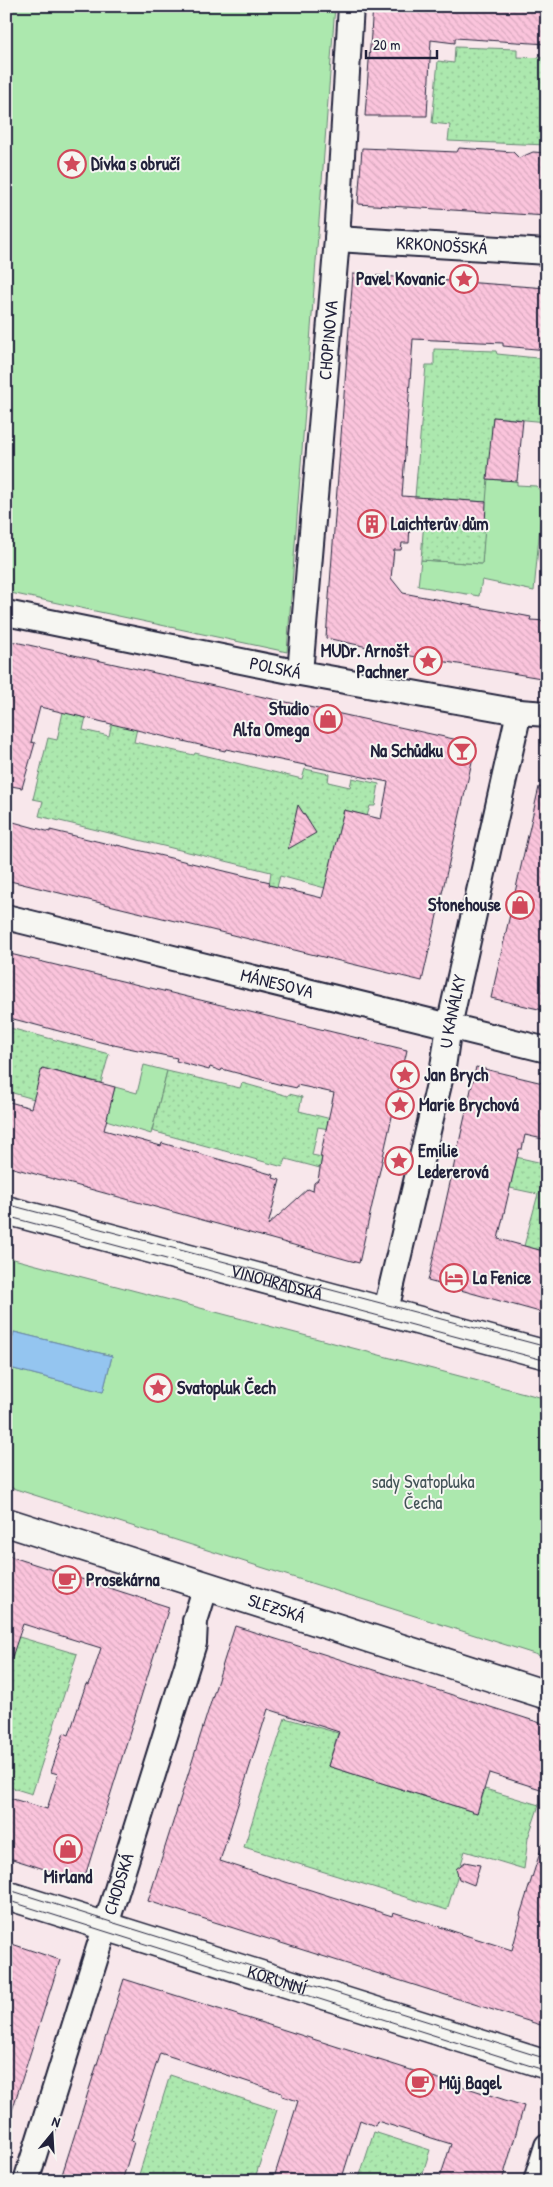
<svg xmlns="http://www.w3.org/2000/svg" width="553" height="2187" viewBox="0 0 553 2187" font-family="'Patrick Hand',sans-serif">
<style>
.green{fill:#ace8ae;stroke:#678574}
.garden{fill:url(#garden-dots);stroke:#678574;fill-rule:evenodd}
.water{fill:#94c5f0;stroke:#6684a8}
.building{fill:url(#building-back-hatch);stroke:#22223b}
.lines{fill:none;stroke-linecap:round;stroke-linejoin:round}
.minor-casing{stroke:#22223b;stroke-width:28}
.tertiary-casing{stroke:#22223b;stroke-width:31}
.secondary-casing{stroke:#22223b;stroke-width:31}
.minor{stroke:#f6f6f2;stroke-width:24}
.tertiary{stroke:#f6f6f2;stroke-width:28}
.secondary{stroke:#f6f6f2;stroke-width:28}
.tram{stroke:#22223b;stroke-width:1}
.labels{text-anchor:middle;stroke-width:4;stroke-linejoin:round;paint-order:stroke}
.poi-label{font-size:18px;font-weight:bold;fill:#22223b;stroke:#f6f6f2;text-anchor:start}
.street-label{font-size:18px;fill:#22223b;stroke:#f6f6f2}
.park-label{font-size:18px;fill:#445458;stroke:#f6f6f2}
</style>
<defs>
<pattern id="garden-dots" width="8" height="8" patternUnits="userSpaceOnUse" patternTransform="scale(1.25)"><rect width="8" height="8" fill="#ace8ae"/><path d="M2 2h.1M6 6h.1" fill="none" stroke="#94c797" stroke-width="1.8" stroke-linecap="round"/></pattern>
<pattern id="building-back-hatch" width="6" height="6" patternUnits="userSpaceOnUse" patternTransform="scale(1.25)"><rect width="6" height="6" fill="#fbc4dc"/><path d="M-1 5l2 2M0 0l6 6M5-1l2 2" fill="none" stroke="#d7a8be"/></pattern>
</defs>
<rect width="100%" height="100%" fill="#f8e7eb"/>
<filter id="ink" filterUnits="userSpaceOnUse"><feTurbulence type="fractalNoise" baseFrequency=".02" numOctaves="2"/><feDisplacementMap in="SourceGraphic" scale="10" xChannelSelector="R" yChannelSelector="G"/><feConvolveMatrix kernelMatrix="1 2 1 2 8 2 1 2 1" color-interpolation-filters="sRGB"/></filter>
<g filter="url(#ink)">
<path class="green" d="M6 6H335L287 652 6 592Z
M487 479 517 481V485L536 486 543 494 534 591 482 580 479 596 418 586 421 560 482 564Z
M144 1065 167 1071 151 1134 106 1120 115 1087 137 1093Z
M6 1257 547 1399V1658L6 1486V1367L103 1392 112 1356 14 1332 6 1362Z"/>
<path class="garden" d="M455 47 517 49V57L547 58V145L448 141 450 125 432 123 438 61 454 63Z
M434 349 496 351 497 354 547 359V422L493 417 486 502 415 497 426 365H434Z
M424 519 429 525 485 527 482 564 421 560Z
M63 712 86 717 83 730 109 736 112 722 137 728 134 742 194 755 195 753 302 779 305 769 329 774 328 782 350 787 352 778 379 784 375 806H370L367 816 344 810 325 888 280 876 277 887 269 885 271 872 39 816 43 801 33 799 48 738 57 740ZM296 813 305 815 310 823 307 838Z
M6 1027 109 1054 101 1083 43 1068 34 1099 6 1091Z
M167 1071 240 1088 242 1083 288 1096 289 1094 302 1097 299 1111 331 1119 329 1129 318 1127 312 1155 322 1157 320 1168 286 1159 283 1167 152 1131Z
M516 1157 547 1164V1252L524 1246 538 1194 510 1188Z
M19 1637 77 1654 32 1794 6 1786V1660Z
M285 1718 338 1733 328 1766 477 1813 485 1789 539 1805 528 1838 524 1869 465 1851 447 1910 244 1847Z
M170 2075 277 2110 254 2181H137Z
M374 2132 430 2150 421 2179 426 2181H358Z"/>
<path class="water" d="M14 1332 112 1356 103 1392 6 1367Z"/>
<path class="building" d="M373 6H547V44L455 38V43L431 40 427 116H365Z
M362 148 457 152 459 148 513 152 519 158 533 152 547 153V216L358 204Z
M353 274 547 288V350L503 346V343L413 339 402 496 486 502 485 527 410 524 409 543H402L401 550H394L391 578 403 593 531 617 530 620 547 621V679L405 655 326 638Z
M493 417 523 420 517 481 487 479Z
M6 640 476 744 422 981 6 880V820L50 832V830L117 846V845L270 882 269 885 322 898 344 810 381 819 388 782 226 749 225 751 40 707 31 742 35 743 22 788 6 785Z
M539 787 547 788V1011L491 998Z
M298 805 316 833 288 849Z
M6 953 407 1050 359 1263 6 1166V1101L31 1108 42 1068 115 1087 104 1130 161 1146 162 1143 274 1175 273 1178 280 1180 268 1225 308 1189 313 1191 314 1183 318 1180 322 1157H320L334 1093 297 1085V1088L278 1084 222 1069 221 1071 210 1067 209 1070 176 1061 177 1058 104 1043 6 1017Z
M476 1067 547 1084V1140L525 1135 522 1149H519L498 1239 547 1252V1314L428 1281Z
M6 1555 169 1607 86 1873 76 1879 6 1857V1797L47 1809 58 1774 51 1772 64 1733 69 1735 86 1684 89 1685 101 1648 23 1624 10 1663 6 1662Z
M235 1626 547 1725V1791L489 1773 477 1813 328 1766 339 1732 268 1709 220 1861 392 1916 393 1912 512 1950 521 1917 520 1915 543 1843 547 1844V2027L148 1901Z
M465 1862 480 1865 474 1885 459 1879 456 1869Z
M6 1942 60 1960 10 2117 6 2116Z
M124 1979 524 2106 502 2181H439L451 2144 377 2121 375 2126 360 2120 341 2181H273L298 2101 282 2096V2093L160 2053 131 2141 134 2142 122 2181H60Z"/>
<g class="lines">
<defs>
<g id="minor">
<path id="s1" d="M337 239 547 252"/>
<path id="s2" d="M6 613 300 673 519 712 547 714"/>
<path id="s3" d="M300 673 337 239 351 6"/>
<path id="s4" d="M6 917 547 1050"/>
<path id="s5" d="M386 1310 443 1067 449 1026 519 712"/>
<path id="s6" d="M26 2181 194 1643 195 1621 206 1586"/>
<path d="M536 2181 547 2146"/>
</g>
<g id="tertiary">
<path id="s7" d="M6 1522 547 1695"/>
<path id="s8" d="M6 1895 547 2065"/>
</g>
<g id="secondary">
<path id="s9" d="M6 1210 547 1355"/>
</g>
</defs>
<use href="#minor" class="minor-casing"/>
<use href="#tertiary" class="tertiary-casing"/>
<use href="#secondary" class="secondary-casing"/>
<use href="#minor" class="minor"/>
<use href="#tertiary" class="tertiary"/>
<use href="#secondary" class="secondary"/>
<path class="tram" d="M6 1204 547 1347
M6 1216 547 1361
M6 1889 547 2059
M6 1900 547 2071"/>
</g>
</g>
<defs>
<symbol id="sight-ring" viewBox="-11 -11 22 22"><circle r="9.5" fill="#f6f6f2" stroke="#d1495b" stroke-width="1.5"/><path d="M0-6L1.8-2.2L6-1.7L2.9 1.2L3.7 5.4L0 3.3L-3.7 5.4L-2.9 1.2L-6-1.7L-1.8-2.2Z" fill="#d1495b"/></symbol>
<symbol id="building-ring" viewBox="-11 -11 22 22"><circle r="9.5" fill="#f6f6f2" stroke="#d1495b" stroke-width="1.5"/><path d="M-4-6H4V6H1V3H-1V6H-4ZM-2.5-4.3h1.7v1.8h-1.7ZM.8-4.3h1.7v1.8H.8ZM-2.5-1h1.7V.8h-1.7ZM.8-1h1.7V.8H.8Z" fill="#d1495b"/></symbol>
<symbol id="shop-ring" viewBox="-11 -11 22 22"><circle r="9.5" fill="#f6f6f2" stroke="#d1495b" stroke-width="1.5"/><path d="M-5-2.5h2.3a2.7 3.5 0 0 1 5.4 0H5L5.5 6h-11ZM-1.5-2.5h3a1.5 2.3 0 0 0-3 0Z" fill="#d1495b"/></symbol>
<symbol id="bar-ring" viewBox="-11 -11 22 22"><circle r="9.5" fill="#f6f6f2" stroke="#d1495b" stroke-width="1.5"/><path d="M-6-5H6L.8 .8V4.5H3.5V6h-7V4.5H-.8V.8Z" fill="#d1495b"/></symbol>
<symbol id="hotel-ring" viewBox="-11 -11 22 22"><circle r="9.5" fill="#f6f6f2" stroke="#d1495b" stroke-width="1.5"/><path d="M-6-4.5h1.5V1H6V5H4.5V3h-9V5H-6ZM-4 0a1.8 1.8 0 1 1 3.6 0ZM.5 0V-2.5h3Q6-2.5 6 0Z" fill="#d1495b"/></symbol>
<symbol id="cafe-ring" viewBox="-11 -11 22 22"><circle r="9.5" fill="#f6f6f2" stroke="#d1495b" stroke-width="1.5"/><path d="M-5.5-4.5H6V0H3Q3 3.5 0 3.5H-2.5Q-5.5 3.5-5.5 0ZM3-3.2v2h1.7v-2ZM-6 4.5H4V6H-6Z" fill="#d1495b"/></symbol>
</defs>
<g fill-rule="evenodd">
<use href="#sight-ring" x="56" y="148" width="32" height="32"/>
<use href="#sight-ring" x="448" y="263" width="32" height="32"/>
<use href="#building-ring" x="356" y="508" width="32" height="32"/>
<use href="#sight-ring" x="412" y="645" width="32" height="32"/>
<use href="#shop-ring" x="312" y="703" width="32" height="32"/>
<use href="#bar-ring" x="446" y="735" width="32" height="32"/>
<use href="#shop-ring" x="504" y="889" width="32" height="32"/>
<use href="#sight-ring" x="389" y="1059" width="32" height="32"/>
<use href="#sight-ring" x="384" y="1089" width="32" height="32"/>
<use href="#sight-ring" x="383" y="1145" width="32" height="32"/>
<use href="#hotel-ring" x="438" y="1262" width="32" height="32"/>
<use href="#sight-ring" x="142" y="1372" width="32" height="32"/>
<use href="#cafe-ring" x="51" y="1564" width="32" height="32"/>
<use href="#shop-ring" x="52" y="1833" width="32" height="32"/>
<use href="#cafe-ring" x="404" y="2067" width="32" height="32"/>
</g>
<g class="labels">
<g class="poi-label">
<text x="91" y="170">Dívka s obručí</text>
<text x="445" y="285" text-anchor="end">Pavel Kovanic</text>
<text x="391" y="530">Laichterův dům</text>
<text x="409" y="657" text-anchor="end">MUDr. Arnošt<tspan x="409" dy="21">Pachner</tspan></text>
<text x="309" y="715" text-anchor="end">Studio<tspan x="309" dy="21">Alfa Omega</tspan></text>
<text x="443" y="757" text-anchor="end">Na Schůdku</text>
<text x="501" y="911" text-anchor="end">Stonehouse</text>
<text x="424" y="1081">Jan Brych</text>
<text x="419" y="1111">Marie Brychová</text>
<text x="418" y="1157">Emilie<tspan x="418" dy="21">Ledererová</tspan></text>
<text x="473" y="1284">La Fenice</text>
<text x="177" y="1394">Svatopluk Čech</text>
<text x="86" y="1586">Prosekárna</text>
<text x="68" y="1883" text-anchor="middle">Mirland</text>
<text x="439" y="2089">Můj Bagel</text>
</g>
<g class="street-label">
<text dy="6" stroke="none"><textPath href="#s1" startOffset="105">KRKONOŠSKÁ</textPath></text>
<text dy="6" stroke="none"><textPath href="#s3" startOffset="334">CHOPINOVA</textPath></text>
<text dy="6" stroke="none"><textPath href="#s2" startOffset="275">POLSKÁ</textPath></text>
<text dy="6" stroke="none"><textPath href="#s4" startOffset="279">MÁNESOVA</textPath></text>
<text dy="6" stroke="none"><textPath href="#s5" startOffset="306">U KANÁLKY</textPath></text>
<text dy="6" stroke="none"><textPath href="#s9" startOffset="280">VINOHRADSKÁ</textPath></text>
<text dy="6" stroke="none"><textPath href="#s7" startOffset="284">SLEZSKÁ</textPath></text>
<text dy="6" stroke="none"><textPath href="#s6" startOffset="311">CHODSKÁ</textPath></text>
<text dy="6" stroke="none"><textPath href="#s8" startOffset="284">KORUNNÍ</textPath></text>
</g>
<g class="park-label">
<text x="423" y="1488">sady Svatopluka<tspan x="423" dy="21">Čecha</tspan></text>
</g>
</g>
<rect width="553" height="2187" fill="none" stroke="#f6f6f2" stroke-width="25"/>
<rect x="12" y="12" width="528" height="2162" fill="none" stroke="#22223b" stroke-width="2" filter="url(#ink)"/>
<g transform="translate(52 2134) rotate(18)" stroke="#f6f6f2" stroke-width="4" paint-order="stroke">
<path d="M0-4L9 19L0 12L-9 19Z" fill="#22223b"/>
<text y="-8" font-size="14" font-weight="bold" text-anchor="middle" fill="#22223b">N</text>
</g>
<path d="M366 50v8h71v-8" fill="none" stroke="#22223b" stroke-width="2.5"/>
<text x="373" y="50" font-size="15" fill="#22223b" stroke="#f6f6f2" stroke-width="4" paint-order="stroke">20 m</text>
</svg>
